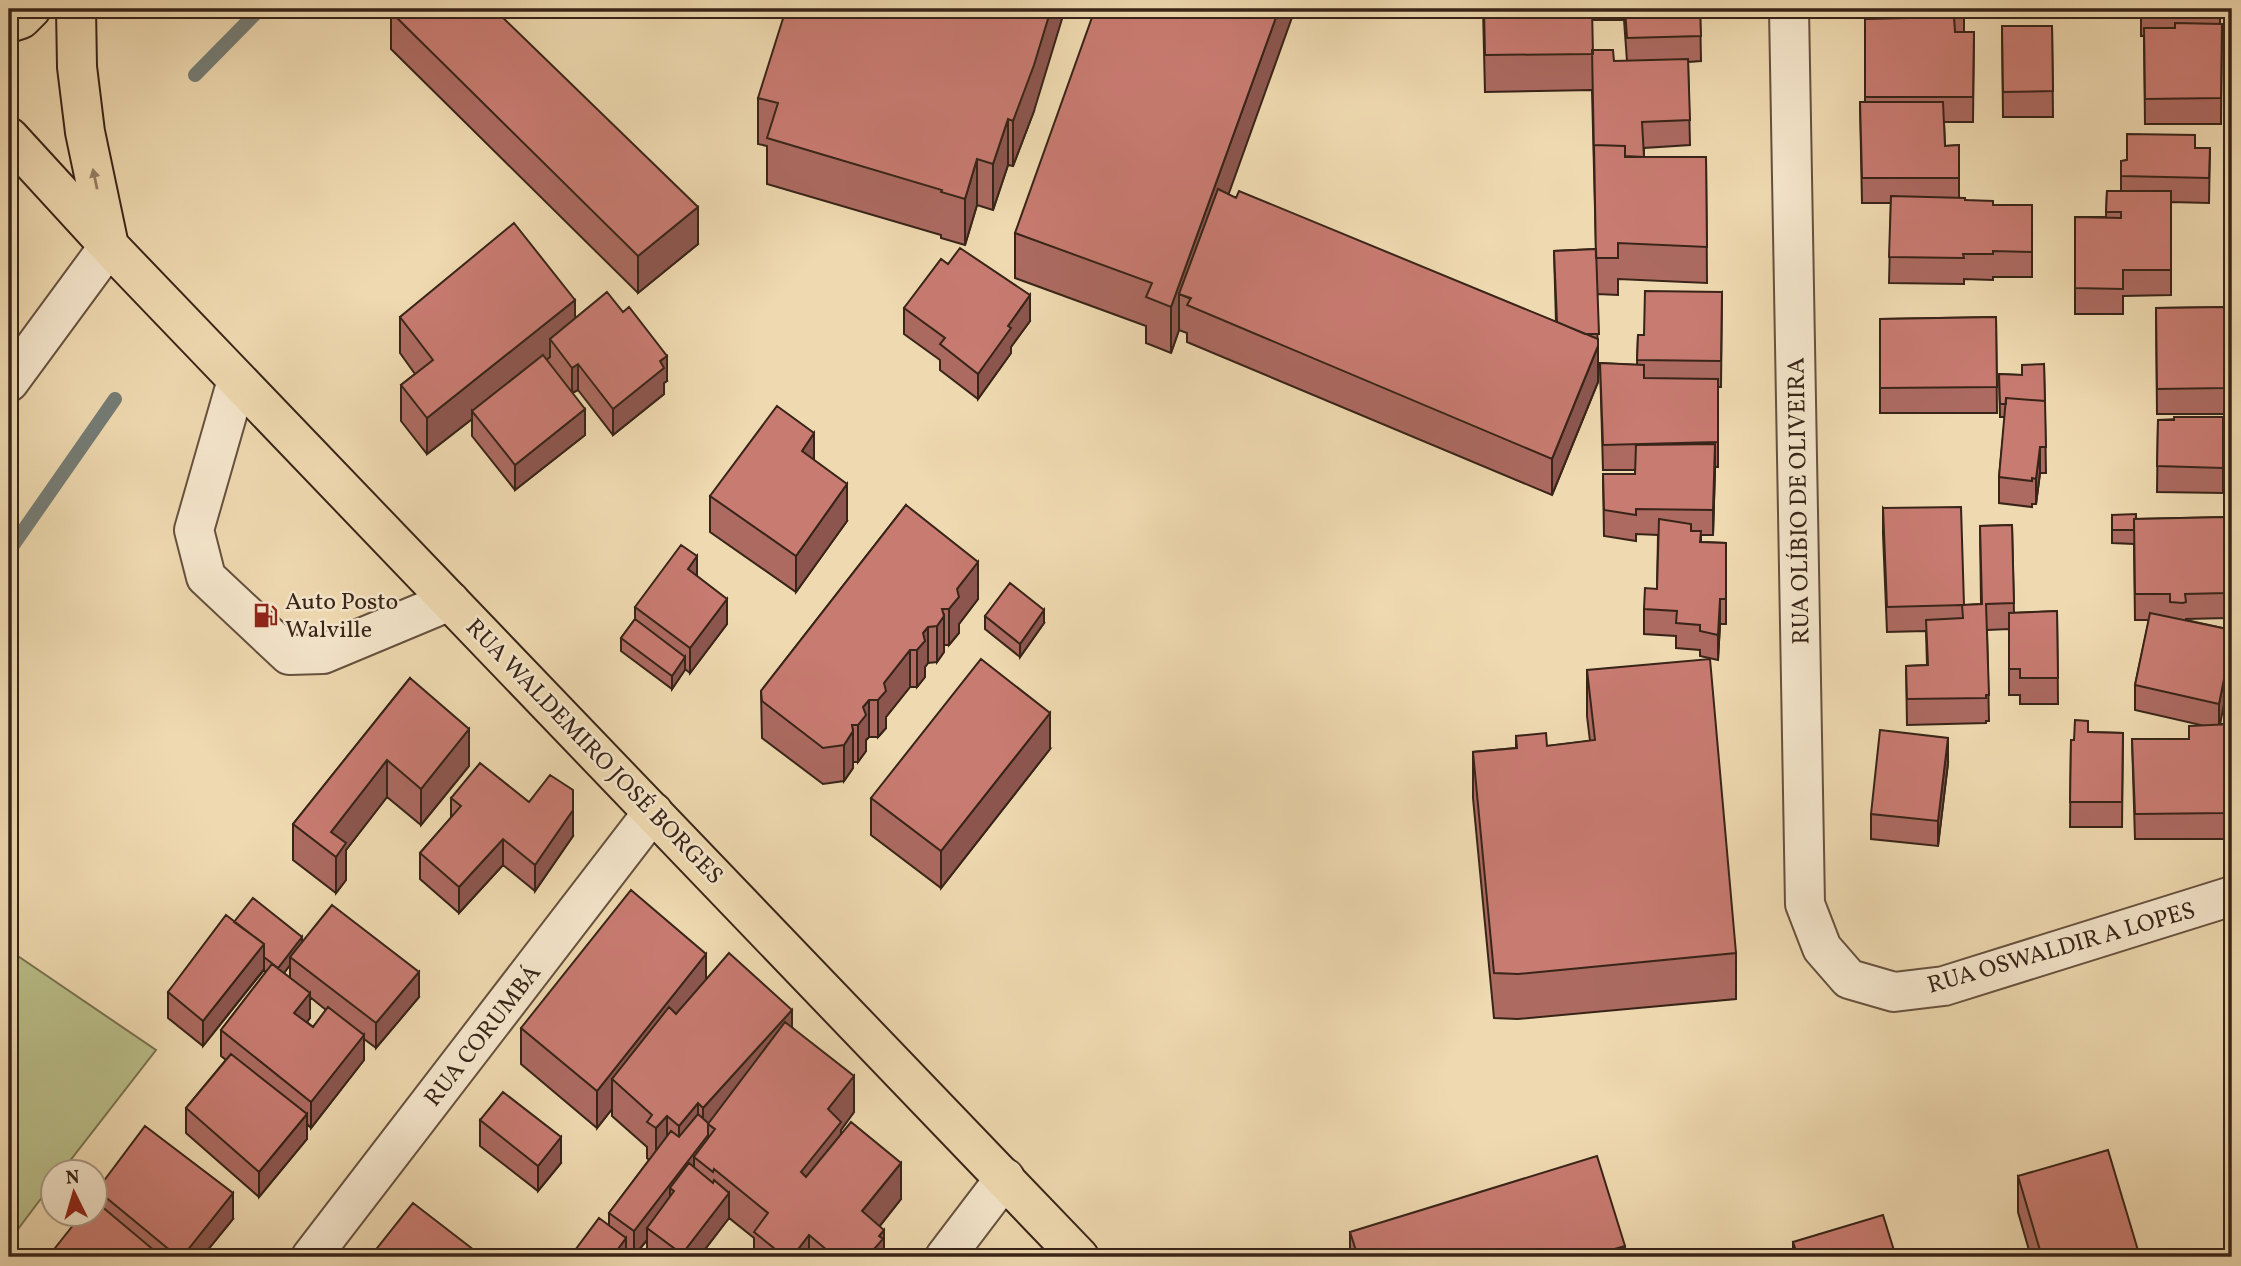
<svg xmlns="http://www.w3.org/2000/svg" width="2241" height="1266" viewBox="0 0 2241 1266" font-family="Vollkorn,serif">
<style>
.green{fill:#babf8a;stroke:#797251;stroke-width:2}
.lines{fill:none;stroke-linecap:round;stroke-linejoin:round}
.stream{stroke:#757d76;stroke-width:14}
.minor-casing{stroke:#66513e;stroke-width:42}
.major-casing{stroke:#382418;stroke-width:42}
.minor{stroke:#f5e6cc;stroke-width:38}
.major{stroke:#efd9b0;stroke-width:38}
.wall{fill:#ac6a61;stroke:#382418;stroke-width:2;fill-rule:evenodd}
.shaded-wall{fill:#8c564f;stroke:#382418;stroke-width:2}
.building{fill:#c87b71;stroke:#382418;stroke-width:2}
.oneway{fill:#947e64}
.labels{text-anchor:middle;stroke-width:5;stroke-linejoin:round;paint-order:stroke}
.street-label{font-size:24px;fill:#382418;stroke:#f5e6cc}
.poi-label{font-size:24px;fill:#382418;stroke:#f5e6cc;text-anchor:start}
</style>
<rect width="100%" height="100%" fill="#efd9b0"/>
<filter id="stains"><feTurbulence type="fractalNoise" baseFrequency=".00286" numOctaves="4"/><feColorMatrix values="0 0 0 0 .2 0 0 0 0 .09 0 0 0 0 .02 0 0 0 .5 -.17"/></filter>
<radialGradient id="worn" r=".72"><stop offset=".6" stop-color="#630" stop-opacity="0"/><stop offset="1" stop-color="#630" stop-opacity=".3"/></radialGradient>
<path class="green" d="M9 950 156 1050 62 1171 52 1172V1184L9 1241Z"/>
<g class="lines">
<path class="stream" d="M195 75 260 9
M9 551 115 399"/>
<defs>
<path id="minor" d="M1789 9 1805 904 1822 948 1849 979 1894 992 1944 986 2232 896
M237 380 194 530 206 577 289 655 323 654 450 601
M9 382 109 246
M311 1257 653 812
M945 1257 1005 1178"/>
<path id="major" d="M76 9 77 67 85 132 109 246
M9 23 21 19 31 9
M9 137 109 246 1079 1257"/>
</defs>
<use href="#minor" class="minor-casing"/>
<use href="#major" class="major-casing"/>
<use href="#minor" class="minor"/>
<use href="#major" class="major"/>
</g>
<path class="wall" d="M1483 9H1700L1701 61 1688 62 1690 145 1644 148V157H1706L1707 283 1618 279V295L1597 294 1598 382 1552 495 1187 342V333L1179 330 1171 353 1146 343V326L1015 278V233L1228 195 1556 322 1554 251 1596 249 1592 90 1485 92ZM1592 20H1624L1627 61H1614L1592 50Z
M1870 9H1964V32H1974L1973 122H1944L1945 146 1959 145V198L1965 200 1993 205H2032V277H1993V280L1964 279V284L1889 283 1891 203H1862L1860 102H1865V19H1870Z
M2141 9H2220V24H2222L2221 124H2145L2144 36H2141Z
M391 12 698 244 638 293 391 49Z
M2002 26H2052L2053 117H2003Z
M758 98 1034 111 1013 166 1008 165 993 210 977 205 965 245 941 238V235L767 184V146L758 144Z
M2195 148H2210L2209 203 2171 202V295L2123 296V314H2075V217H2106L2107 191H2121V161Z
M948 264 1030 321 1011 347V353L978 399 940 370V360L904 334V308Z
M1722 292 1721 387H1718V467H1715L1713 535H1701V542L1726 543V624H1720L1718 660 1700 656V650L1676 648V636L1644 634V609L1657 589 1658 535 1636 534V541L1604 536 1603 474H1635V470H1603L1600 363 1637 365 1638 335H1644Z
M2226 307V414H2157L2156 308Z
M400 317 575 318 667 381 664 383V394L613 435 578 390 572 393 585 435 515 490 472 436V419L427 454 401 421V385L415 374 400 353Z
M1996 317 1997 413H1880V319Z
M2044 364 2046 473H2040L2036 504H2032V507L1999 503V477L2005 417H2000L1999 374 2022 375Z
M2223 417V493L2157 492 2158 420Z
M710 496 847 521 796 592 710 532Z
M906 505 978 599 959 624V633L949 645H944V652L937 662 928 663 925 667V677L917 687H910L886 717V728L878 737H869L866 740V751L858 762H853V768L844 781 823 784 762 738 761 691Z
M1883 508 1964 605 1981 604 1980 526 2012 525 2014 613 2057 611 2058 704H2020V695H2009V629L1987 630 1989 721H1986V723L1907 725 1906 666 1927 665 1926 631 1887 632 1883 534Z
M2112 515 2136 519 2226 517 2227 618 2186 619V620L2232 630 2220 724H2232L2231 835H2227V839H2135L2132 739H2189L2201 725 2135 710V685L2149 620H2135L2134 544 2112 543Z
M697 576 727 624 690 673 685 669 672 689 621 651V638L635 619V607Z
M985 616 1044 623 1020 657 985 629Z
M1587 670 1736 953V999L1518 1019 1494 1018 1473 798V752L1516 748V736L1547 746 1590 741 1587 716Z
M410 678 469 766 421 825 387 797 346 850V880L336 893 293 860V824Z
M2088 732 2123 733 2122 827H2070L2071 740H2074Z
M1050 749 941 888 871 835V798Z
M1948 763 1938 846 1871 839V814Z
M451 798 573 836 535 891 503 865 459 913 420 879V853L451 818Z
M234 922 302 942 419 997 376 1048 364 1039V1060L311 1128 307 1124V1139L259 1197 186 1133V1108L226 1060 221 1056V1030L266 972 264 970 203 1046 168 1018V992ZM290 965V978L284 973ZM310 997 326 1010 313 1027 307 1022 310 1018Z
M706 980 792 1027 854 1112 841 1130V1134L901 1199 880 1226 884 1257H754V1238L729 1218 699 1257H652L647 1253V1240L634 1256 626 1250V1257L609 1226V1213L649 1160 647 1158V1147L612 1116V1109L597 1128 521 1064V1028Z
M480 1120 561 1163 538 1191 480 1146Z
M2018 1176 2140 1257H2031L2018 1212Z
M97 1190 233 1219 202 1257H48L97 1202Z
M1350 1232 1625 1257H1350Z
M1793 1242 1896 1257H1793Z"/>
<path class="shaded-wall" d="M1051 9H1065L1034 111 1013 166V121Z
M1279 9H1295L1191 299 1179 294V330L1171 353V307Z
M1008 119V165L993 210V164Z
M977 159V205L965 245V199Z
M698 207V244L638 293V256Z
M1030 295V321L1011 347V353L978 399V374L1008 326Z
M575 300V336L550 339V357L476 416 472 411V419L427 454V418Z
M1598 346V382L1552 495V459Z
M667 356V381L664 383V394L613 435V409L660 361Z
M578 364V390L572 393V368Z
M585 409V435L515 490V465Z
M814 433V469L802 451Z
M1715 444V470L1713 535V510Z
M2040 447V473L2036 504V479Z
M847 484V521L796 592V556Z
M697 556V582L688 569Z
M978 562V599L959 624V633L949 645V609L957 589Z
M727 599V624L690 673V648Z
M1720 599V624L1718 660V635Z
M1044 610V623L1020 657V644Z
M944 616V652L937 662V626Z
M928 627V663L925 667V677L917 687V650L923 633Z
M2232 639V665L2219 729V704Z
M910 650V687L886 717V728L878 737V700L884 683Z
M685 657V670L672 689V676Z
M869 700V737L866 740V751L858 762V725L863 707Z
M1050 713V749L941 888V851Z
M469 729V766L421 825V789Z
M853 731V768L844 781V745Z
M1948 738V763L1938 846V821Z
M387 760V797L346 850V880L336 893V857L331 832Z
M573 810V836L535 891V865Z
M503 839V865L459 913V887Z
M302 937V950L290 957V965L278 981V968Z
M264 944V969L203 1046V1021Z
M706 954V990L612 1079V1109L597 1128V1091Z
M419 972V997L376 1048V1023Z
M310 993V1018L294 1038V1013Z
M792 1010V1046L715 1129 708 1124V1160L694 1157V1178L674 1191 670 1188V1209L647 1228V1240L634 1256V1231L703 1141V1108Z
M364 1035V1060L311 1128V1102Z
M854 1076V1112L841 1130V1159L801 1209V1172L828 1109Z
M698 1103V1139L679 1163V1126Z
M307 1114V1139L259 1197V1172Z
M667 1116V1152L656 1165V1128Z
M561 1137V1163L538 1191V1166Z
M901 1163V1199L862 1248V1211Z
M233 1193V1219L202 1257H182Z
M729 1193V1218L699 1257H682V1254Z
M884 1230V1257H867L879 1236Z
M809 1235V1257H792Z
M626 1238V1257H612Z
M1625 1246V1257H1587Z"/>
<path class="building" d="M395 9H494L698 207 638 256 391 12Z
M786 9H1051L1034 65 1013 121 1008 119 993 164 977 159 965 199 941 192 942 190 767 138 778 103 758 98Z
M1095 9H1279L1171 307 1146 297 1152 283 1015 233Z
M1484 9H1592L1593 54 1485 55Z
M1625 9H1700L1701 36 1627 38Z
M1870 9H1964V13H1870Z
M2141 9H2220V10H2141Z
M1954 17 1955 32H1974L1973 97H1865V19Z
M2175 23 2222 24 2221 98 2145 99 2144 28H2175Z
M2002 26H2052L2053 91 2003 92Z
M1592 50H1613L1614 61 1688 59 1690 120 1642 122 1644 157 1625 156V146L1594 145V156Z
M1860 102H1943L1945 146 1959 145V178H1862Z
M2127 134 2195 135V148H2210L2209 178 2121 176V161L2127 160Z
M1594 145 1625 146V157H1706L1707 247 1618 243V258H1596Z
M1218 189 1236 198 1239 191 1598 339V346L1552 459 1187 305 1191 298 1179 294Z
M2107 191H2171V270H2123V289L2075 288V217L2121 218V212H2106Z
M1891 196 1965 198V200L1993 201V205H2032V252L1993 251V254H1963L1964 258 1889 257Z
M514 223 575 300 427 418 401 385 433 360 400 317Z
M960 248 1030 295 1008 326 1011 328 978 374 940 344 945 338 904 308 941 259 948 264Z
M1596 249 1599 334H1585L1557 322 1554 251Z
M1645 291 1722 292 1721 361 1637 360 1638 335H1644Z
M607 292 623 312 629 307 667 356 660 361 664 368 613 409 578 364 572 368 550 339Z
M2226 307V388L2157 389 2156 308Z
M1996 317 1997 387 1880 388V319Z
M543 355 585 409 515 465 472 411Z
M1600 363 1644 365V378L1718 379V442L1603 445Z
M2044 364 2045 401 2006 398V404H2000L1999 374 2022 375V365Z
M2006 398 2045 401 2046 447H2040L2036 479 2032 478V481L1999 477Z
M777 406 814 433 802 451 847 484 796 556 710 496Z
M2174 417H2223V468L2157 466 2158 420H2174Z
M1715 444 1713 510 1636 509V515L1604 510 1603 474H1635L1636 445Z
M906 505 978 562 957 589 959 597 949 609H942L944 616 937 626 928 627 923 633 925 641 917 650H910L884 683 886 691 878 700H869L863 707 866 715 858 725H852L853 731 844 745 823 748 762 701 761 691Z
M1961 507 1964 605 1982 604 1980 526 2012 525 2014 603 1986 604 1989 695H1986V698L1907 699 1906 666 1928 665 1926 620 1963 618 1962 605 1887 607 1883 508Z
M2136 514V519H2134V530H2112V515Z
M2226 517 2227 593 2185 594 2186 602 2183 603 2170 602V594H2135L2134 519Z
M1659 519 1691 524V531H1701L1700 542 1726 543V599H1720L1718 635 1700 631V625L1676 623 1677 611 1644 609 1645 588 1657 589Z
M681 545 697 556 688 569 727 599 690 648 635 607Z
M1010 583 1044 610 1020 644 985 616Z
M2057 611 2058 678H2020V669H2009V613Z
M2150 613 2232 630V639L2219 704 2135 685Z
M635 619 685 657 672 676 621 638Z
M981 659 1050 713 941 851 871 798Z
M1710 659 1736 953 1518 974 1494 973 1473 752 1517 748 1516 736 1546 733 1547 746 1595 740 1587 670Z
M410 678 469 729 421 789 387 760 331 832 346 843 336 857 293 824Z
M2075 720 2088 721V732L2123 733 2122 802H2070L2071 740H2074Z
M2232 724 2231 809 2227 810V813L2135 814 2132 739H2189V726Z
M1880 730 1948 738 1938 821 1871 814Z
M480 763 529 802 550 775 573 790V810L535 865 503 839 459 887 420 853 461 806 451 798Z
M631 890 706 954 597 1091 521 1028Z
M253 898 302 937 278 968 264 957V944L234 922Z
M332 905 419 972 376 1023 290 957Z
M226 915 264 944 203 1021 168 992Z
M729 953 792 1010 703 1108 698 1103 679 1126 667 1116 656 1128 647 1122 652 1115 612 1079 669 1007 676 1014Z
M272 964 310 993 294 1013 313 1027 328 1007 364 1035 311 1102 221 1030Z
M785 1022 854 1076 828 1109 841 1122 801 1172 806 1177 851 1122 901 1163 862 1211 884 1230 879 1236 883 1239 867 1257H841L830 1249 828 1251 809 1235 792 1257H785L754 1232 768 1213 714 1169 713 1172 694 1157 715 1129 708 1124Z
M231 1054 307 1114 259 1172 186 1108Z
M503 1092 561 1137 538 1166 480 1120Z
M698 1114 708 1123V1135L634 1231 609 1213 671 1131 679 1137Z
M145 1126 233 1193 182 1257 179 1253 177 1256 97 1190Z
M2108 1150 2140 1257H2042L2018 1176Z
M1597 1156 1625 1246 1587 1257H1358L1350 1232Z
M689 1163 713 1183 714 1180 729 1193 682 1254 647 1228 674 1191 670 1188Z
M94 1200 162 1257H48L82 1214H94Z
M413 1203 483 1257H370Z
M1883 1215 1896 1257H1798L1793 1242Z
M599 1218 626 1238 612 1257H570Z"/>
<defs><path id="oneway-solid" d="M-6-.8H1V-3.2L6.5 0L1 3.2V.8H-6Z" transform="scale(1.75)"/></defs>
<use class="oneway" href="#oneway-solid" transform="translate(95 179) rotate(-102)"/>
<defs>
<symbol id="fuel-bare" viewBox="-9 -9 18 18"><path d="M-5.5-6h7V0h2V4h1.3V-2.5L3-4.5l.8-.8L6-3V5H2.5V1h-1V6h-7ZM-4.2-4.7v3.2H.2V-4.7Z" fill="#8f2418" stroke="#f5e6cc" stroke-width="2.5" paint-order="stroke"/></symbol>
</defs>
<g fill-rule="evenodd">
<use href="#fuel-bare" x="248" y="598" width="35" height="35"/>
</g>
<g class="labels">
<g class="street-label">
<text transform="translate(1798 501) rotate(-91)" y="8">RUA OLÍBIO DE OLIVEIRA</text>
<text transform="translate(595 751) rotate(46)" y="8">RUA WALDEMIRO JOSÉ BORGES</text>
<text transform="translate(2061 947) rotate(-16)" y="8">RUA OSWALDIR A LOPES</text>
<text transform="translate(482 1035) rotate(-52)" y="8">RUA CORUMBÁ</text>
</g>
<g class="poi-label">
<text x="285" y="609">Auto Posto<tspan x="285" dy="28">Walville</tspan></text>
</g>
</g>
<rect width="2241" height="1266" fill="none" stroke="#efd9b0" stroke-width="35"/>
<rect x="10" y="10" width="2220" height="1245" fill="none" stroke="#382418" stroke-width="3.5"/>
<rect x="18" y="18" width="2206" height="1231" fill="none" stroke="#382418" stroke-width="2"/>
<g transform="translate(74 1193) rotate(355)"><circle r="33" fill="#f5e6cc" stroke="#a99884" stroke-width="2"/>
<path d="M0-5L12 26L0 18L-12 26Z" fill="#8f2418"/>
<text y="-10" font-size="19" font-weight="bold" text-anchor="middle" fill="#382418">N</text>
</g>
<rect width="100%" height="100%" filter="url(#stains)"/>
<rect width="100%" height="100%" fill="url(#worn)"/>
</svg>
